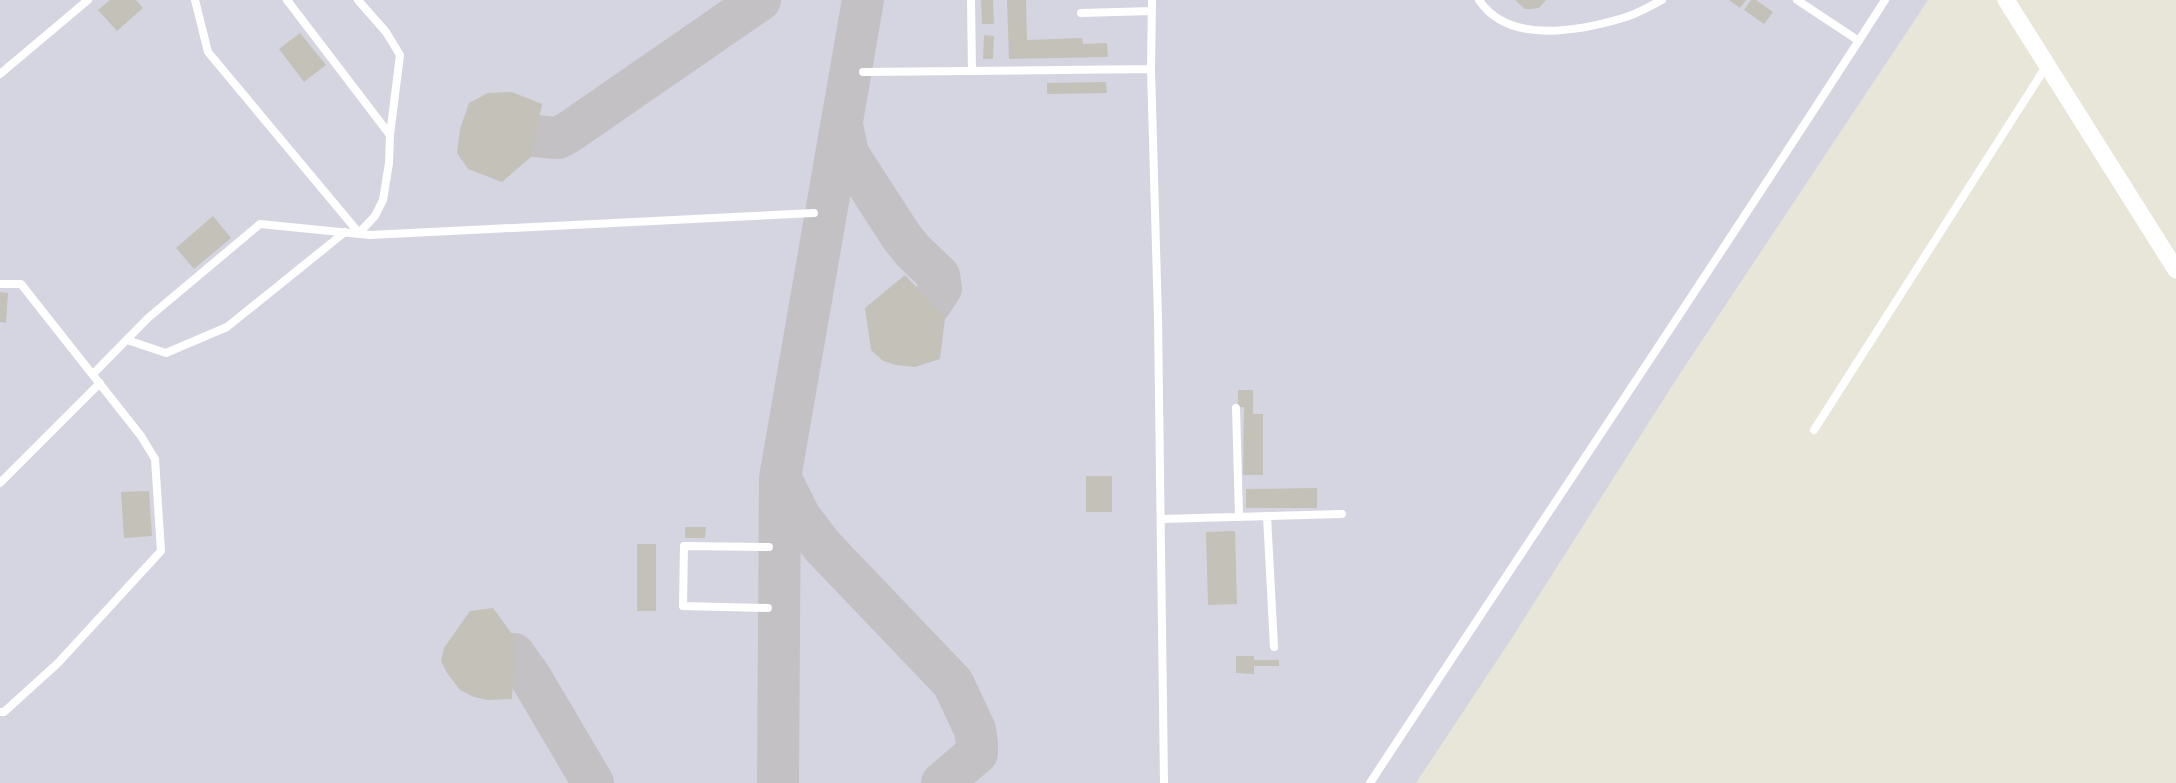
<svg xmlns="http://www.w3.org/2000/svg" width="2176" height="783" viewBox="0 0 2176 783" font-family="'Golos Text',sans-serif">
<style>
.airport{fill:#d5d5e1}
.lines{fill:none;stroke-linecap:round;stroke-linejoin:round}
.taxiway{stroke:#c3c1c4;stroke-width:42}
.building{fill:#c4c1b9}
.service{stroke:#fff;stroke-width:8}
.minor{stroke:#fff;stroke-width:17}
</style>
<rect width="100%" height="100%" fill="#e8e5d9"/>
<path class="airport" d="M0 0H1928L1679 375 1508 644 1416 783H0Z"/>
<g class="lines">
<path class="taxiway" d="M842 125 848 154 901 236 912 250 939 276 941 288 931 303
M535 136 558 138 569 132 760 0
M781 479 800 517 823 547 953 683 975 730 977 744V753L942 783
M514 654 531 678 593 783
M778 783 780 478 863 0"/>
</g>
<path class="building" d="M110 0H136L143 8 117 31 98 10Z
M981 0H993L994 24H982Z
M1007 0H1026L1027 40 1082 38 1083 44 1107 43 1108 57 1009 59Z
M1515 0H1546L1539 8 1532 9H1525Z
M1729 0H1746L1740 8Z
M1751 0H1756L1773 12 1764 24 1744 10Z
M300 33 326 65 304 82 279 49Z
M984 35 994 36 993 59H983Z
M1106 82 1107 93 1047 94V83Z
M512 92 542 104 531 157 502 182 468 169 457 153 460 129 469 103 488 93Z
M213 216 231 238 194 269 176 248Z
M905 275 945 318 940 359 915 367 896 365 883 361 871 350 865 308Z
M0 292 8 293 6 323 0 322Z
M1238 390H1253V414H1263V475H1243L1244 407H1238Z
M1086 476H1112V512H1086Z
M1317 488V508H1246V489Z
M149 491 152 536 124 538 121 492Z
M685 527H706L705 538H685Z
M1235 531 1237 604 1208 605 1206 532Z
M637 544H656V611H637Z
M493 608 515 638 512 699 488 700 474 697 460 690 447 673 441 661 444 648 470 611Z
M1236 656H1254V660H1279V666H1254V674L1236 673Z"/>
<g class="lines">
<path class="service" d="M195 0 208 52 359 233 375 216 383 200 389 163 390 135 400 55 386 32 358 0
M287 0 390 135
M971 0 972 71
M1152 0 1151 69 1158 318 1164 783
M1479 0C1509 45 1579 31 1623 18 1637 14 1650 6 1662 0
M1797 0 1859 41
M1081 13 1152 11
M863 72 1151 69
M0 74 88 0
M0 284H21L141 436 155 459 161 551 58 663 4 712H0
M127 340 166 353 227 327 345 232
M93 374 148 318 260 224 370 235 814 213
M1236 408 1239 517
M1814 430 2047 65
M0 483 100 383
M1267 516 1274 647
M1161 519 1342 514
M768 608 683 606 684 546 769 547
M1370 783C1541 522 1716 263 1885 0"/>
<path class="minor" d="M2006 0 2176 270"/>
</g>
</svg>
